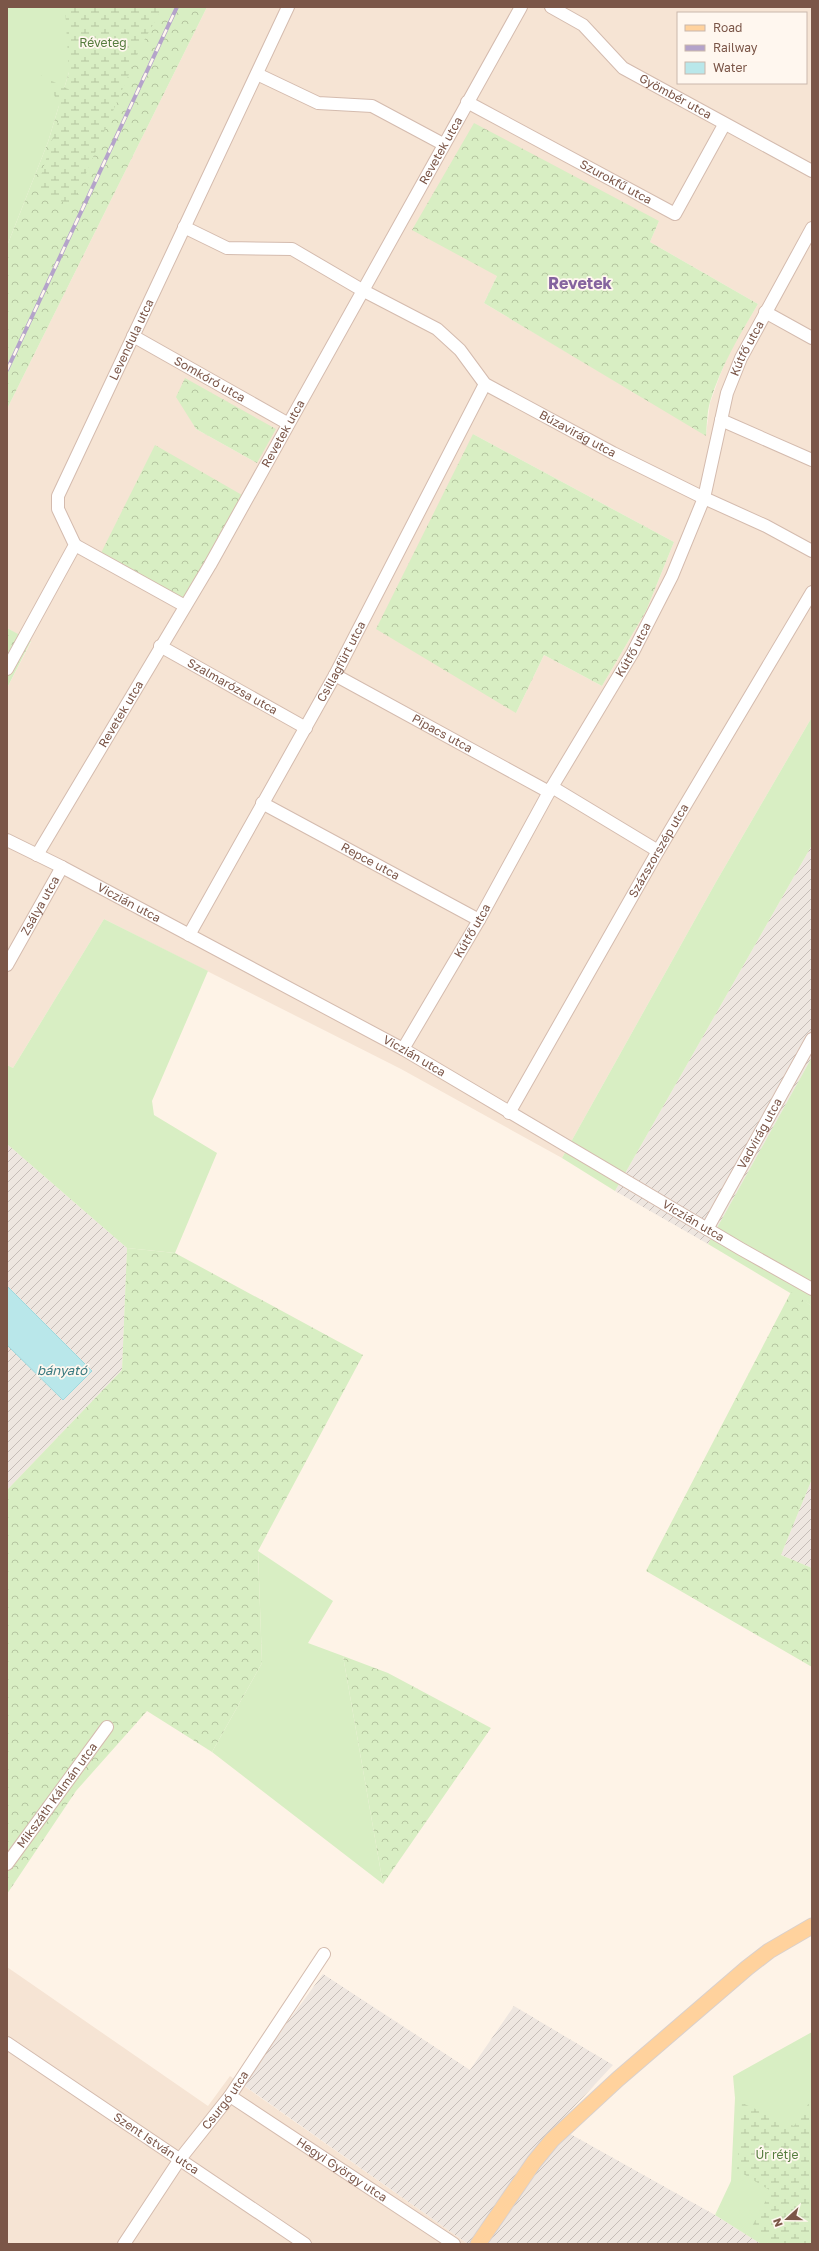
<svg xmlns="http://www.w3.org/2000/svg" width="819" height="2251" viewBox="0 0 819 2251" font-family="'Golos Text',sans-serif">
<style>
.residential{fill:#f6e4d4;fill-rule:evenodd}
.industrial{fill:url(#industrial-furrows)}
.grass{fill:#d8eec3}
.forest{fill:url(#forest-crowns)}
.wetland{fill:url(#wetland-marsh)}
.water{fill:#b9e7ea;stroke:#9ed8dd}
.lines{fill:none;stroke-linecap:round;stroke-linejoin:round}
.minor-casing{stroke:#d4bbae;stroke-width:14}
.major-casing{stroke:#dad0cc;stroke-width:17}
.minor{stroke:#fff;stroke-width:12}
.major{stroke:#ffd29d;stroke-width:15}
.rail-casing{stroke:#b4a3ca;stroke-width:4}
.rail{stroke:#fff7ef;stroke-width:2.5;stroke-dasharray:8;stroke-linecap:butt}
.labels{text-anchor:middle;stroke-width:3.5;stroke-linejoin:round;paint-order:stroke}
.park-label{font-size:12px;fill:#547b3c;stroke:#fff7ef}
.street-label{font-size:12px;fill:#7b5648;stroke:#fff7ef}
.water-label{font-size:13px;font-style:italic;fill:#3a7b81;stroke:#fff7ef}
.district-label{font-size:16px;font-weight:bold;fill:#85649e;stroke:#fff7ef}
</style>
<defs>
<pattern id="industrial-furrows" width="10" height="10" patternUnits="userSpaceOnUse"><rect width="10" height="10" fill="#eee6e0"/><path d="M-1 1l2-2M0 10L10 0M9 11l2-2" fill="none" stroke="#c6bdb8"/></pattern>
<pattern id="forest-crowns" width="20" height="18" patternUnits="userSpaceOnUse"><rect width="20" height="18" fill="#d8eec3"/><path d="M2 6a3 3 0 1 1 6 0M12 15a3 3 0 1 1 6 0" fill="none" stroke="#b4c4a0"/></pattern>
<pattern id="wetland-marsh" width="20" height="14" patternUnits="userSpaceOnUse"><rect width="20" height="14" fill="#d8eec3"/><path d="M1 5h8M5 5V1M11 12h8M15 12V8" fill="none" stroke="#b4c4a0"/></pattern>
</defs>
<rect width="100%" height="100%" fill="#fef3e7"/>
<path class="residential" d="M207 7H812V717L716 882 562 1158 401 1069 104 919 13 1068 7 1065V688L31 642 7 628V409ZM678 13H806V83H678ZM659 221 650 242 758 304 732 347 720 375 710 403 706 435 484 303 497 276ZM184 408 257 463 196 429ZM473 434 674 542 646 611 602 686 544 655 516 713Z
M7 1967 208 2106 230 2076 468 2244H7Z"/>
<path class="industrial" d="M812 845V1057L708 1244 615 1191Z
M7 1144 127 1248 122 1370 7 1490Z
M812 1479V1568L781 1555Z
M323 1974 470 2070 514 2006 613 2065 556 2126 715 2215 761 2244H468L242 2084Z"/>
<path class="grass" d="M7 7H98L78 42 48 142 7 246Z
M812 717V845L615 1191 562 1158 716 882Z
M104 919 208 971 152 1101 154 1115 217 1153 175 1253 127 1248 7 1144V1065L13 1068Z
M812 1057V1306L708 1244Z
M258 1551 333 1601 308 1643 343 1656 383 1884 212 1752 262 1663Z
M812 2032V2244H761L715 2215 731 2181 735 2098 733 2076Z"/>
<path class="forest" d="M98 7H207L7 409V246L48 142 78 42Z
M474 123 659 221 650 242 758 304C739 336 721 366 710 402 707 412 707 425 706 436L484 303 497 276 412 230Z
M185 378 276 429 257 463 196 429 176 397Z
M473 434 674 542 646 611 602 686 544 655 516 713 376 629Z
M155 445 242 495 208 562 182 600 101 553Z
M7 628 31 641 7 688Z
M127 1248 175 1253 363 1355 258 1551 262 1663 212 1752 147 1711 76 1791 7 1894V1490L122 1370Z
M791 1292 812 1306V1479L781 1555 812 1568V1667L646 1571Z
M343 1656 388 1673 491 1728 383 1884Z"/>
<path class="wetland" d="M65 7H163L142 44 72 206 36 191 61 112 53 92 36 73 70 90Z
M812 2098V2244H771L750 2230 771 2191 737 2170 742 2103 794 2126Z"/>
<path class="water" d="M7 1286 92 1371 63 1400 7 1345Z"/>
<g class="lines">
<defs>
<g id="minor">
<path id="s1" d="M551 7 583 25 623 68 812 171"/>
<path d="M257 74 318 103 372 106 443 144"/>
<path id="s2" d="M467 102 675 214 724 125"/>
<path id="s3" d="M184 227 227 248 292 249 362 290 437 329 460 350 485 384 613 453 704 498 766 526 812 551"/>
<path d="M765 312 812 338"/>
<path id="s4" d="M133 336 287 423"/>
<path d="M721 420 812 460"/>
<path d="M75 545 185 606"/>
<path id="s5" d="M160 646 306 728"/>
<path id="s6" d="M7 669 75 545 58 509V496L288 7"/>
<path id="s7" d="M335 675 549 792"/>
<path d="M552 787 658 851"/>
<path id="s8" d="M262 803 479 920"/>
<path id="s9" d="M7 840 62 867 403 1049 741 1249 812 1289"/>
<path id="s10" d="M37 855 210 565 521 7"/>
<path id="s11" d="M189 935 335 675 485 384"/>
<path id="s12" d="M7 965 62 867"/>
<path id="s13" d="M403 1049 479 920 549 792 633 652 672 576 704 498 727 393 741 358 812 228"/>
<path id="s14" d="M509 1113 658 851 812 592"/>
<path id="s15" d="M707 1229 812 1039"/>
<path id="s16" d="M7 1864 107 1727"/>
<path id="s17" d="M7 2043 305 2244"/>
<path id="s18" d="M230 2096 454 2244"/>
<path id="s19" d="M124 2244 180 2159 230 2096 324 1954"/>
</g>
<path id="major" d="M478 2244 534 2162 552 2140 618 2079 747 1968 769 1951 812 1926"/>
</defs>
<use href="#minor" class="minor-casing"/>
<use href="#major" class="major-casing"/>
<use href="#minor" class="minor"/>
<use href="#major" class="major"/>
<defs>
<path id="rail" d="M7 370 177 7"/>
</defs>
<use href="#rail" class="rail-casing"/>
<use href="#rail" class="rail"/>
</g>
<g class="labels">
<g class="park-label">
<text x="103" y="47">Réveteg</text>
<text x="777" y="2159">Úr rétje</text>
</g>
<g class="street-label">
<text dy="4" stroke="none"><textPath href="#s1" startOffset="155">Gyömbér utca</textPath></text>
<text dy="4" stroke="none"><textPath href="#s10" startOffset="812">Revetek utca</textPath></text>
<text dy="4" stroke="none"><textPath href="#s2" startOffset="169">Szurokfű utca</textPath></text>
<text dy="4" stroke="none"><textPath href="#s6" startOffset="367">Levendula utca</textPath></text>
<text dy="4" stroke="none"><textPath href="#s13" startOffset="785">Kútfő utca</textPath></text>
<text dy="4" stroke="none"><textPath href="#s4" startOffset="88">Somkóró utca</textPath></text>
<text dy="4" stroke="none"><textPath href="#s10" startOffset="488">Revetek utca</textPath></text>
<text dy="4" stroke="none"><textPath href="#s3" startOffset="457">Búzavirág utca</textPath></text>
<text dy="4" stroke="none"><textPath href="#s13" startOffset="461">Kútfő utca</textPath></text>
<text dy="4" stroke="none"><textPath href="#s11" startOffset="313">Csillagfürt utca</textPath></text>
<text dy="4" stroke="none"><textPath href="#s5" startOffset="83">Szalmarózsa utca</textPath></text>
<text dy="4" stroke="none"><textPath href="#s10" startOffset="164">Revetek utca</textPath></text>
<text dy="4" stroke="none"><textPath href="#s7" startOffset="122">Pipacs utca</textPath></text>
<text dy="4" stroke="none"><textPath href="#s14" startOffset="302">Százszorszép utca</textPath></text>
<text dy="4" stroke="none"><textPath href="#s8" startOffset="123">Repce utca</textPath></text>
<text dy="4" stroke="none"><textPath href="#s9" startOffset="137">Viczián utca</textPath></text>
<text dy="4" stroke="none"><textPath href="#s12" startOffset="68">Zsálya utca</textPath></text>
<text dy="4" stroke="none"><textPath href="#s13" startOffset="137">Kútfő utca</textPath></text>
<text dy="4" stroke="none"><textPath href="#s9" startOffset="461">Viczián utca</textPath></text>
<text dy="4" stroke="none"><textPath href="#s15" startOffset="109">Vadvirág utca</textPath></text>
<text dy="4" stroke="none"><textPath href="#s9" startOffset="785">Viczián utca</textPath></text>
<text dy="4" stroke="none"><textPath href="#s16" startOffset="85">Mikszáth Kálmán utca</textPath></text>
<text dy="4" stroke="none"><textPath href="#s19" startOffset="176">Csurgó utca</textPath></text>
<text dy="4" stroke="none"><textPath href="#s17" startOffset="180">Szent István utca</textPath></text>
<text dy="4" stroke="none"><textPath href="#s18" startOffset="134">Hegyi György utca</textPath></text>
</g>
<g class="water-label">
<text x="62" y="1375">bányató</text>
</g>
<g class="district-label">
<text x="580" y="289">Revetek</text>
</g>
</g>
<rect width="819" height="2251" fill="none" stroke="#7b5648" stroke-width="16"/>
<rect x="677" y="12" width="130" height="72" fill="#fff7ef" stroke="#cab7ac"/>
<rect x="685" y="25" width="20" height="6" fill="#ffd29d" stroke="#cab7ac"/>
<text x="713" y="32" font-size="12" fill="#7b5648">Road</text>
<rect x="685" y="45" width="20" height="6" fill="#b4a3ca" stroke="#cab7ac"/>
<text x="713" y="52" font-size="12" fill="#7b5648">Railway</text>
<rect x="685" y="62" width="20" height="12" fill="#b9e7ea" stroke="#cab7ac"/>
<text x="713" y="72" font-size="12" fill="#7b5648">Water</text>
<g transform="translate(787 2219) rotate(249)" stroke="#fff7ef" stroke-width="3" paint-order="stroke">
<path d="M0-3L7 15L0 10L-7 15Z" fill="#7b5648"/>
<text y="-6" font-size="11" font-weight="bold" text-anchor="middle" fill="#7b5648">N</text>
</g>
</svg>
